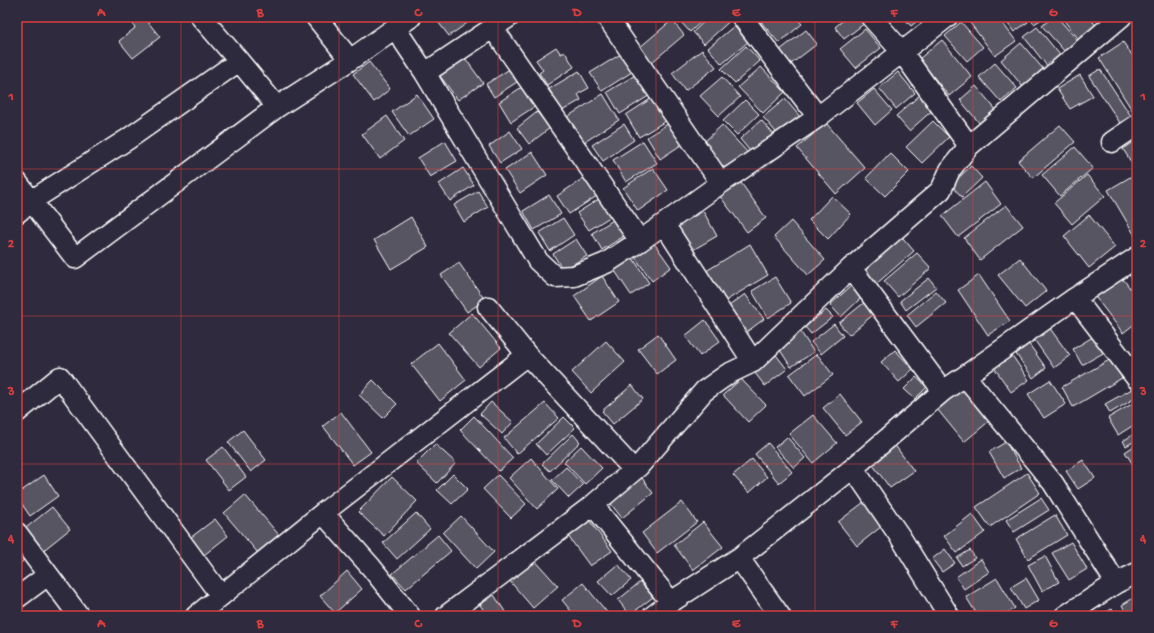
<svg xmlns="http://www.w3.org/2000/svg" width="1154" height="633" viewBox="0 0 1154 633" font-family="'Gochi Hand',sans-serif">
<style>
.building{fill:#595564;stroke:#fff}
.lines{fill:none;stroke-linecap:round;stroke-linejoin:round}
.minor-casing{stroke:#fff;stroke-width:23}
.minor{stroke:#2f2a3d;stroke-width:20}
.grid{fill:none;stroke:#da3e3e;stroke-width:1;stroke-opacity:0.55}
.neatline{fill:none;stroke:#da3e3e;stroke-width:1.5}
.grid-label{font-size:13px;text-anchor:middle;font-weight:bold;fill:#da3e3e}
</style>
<rect width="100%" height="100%" fill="#2f2a3d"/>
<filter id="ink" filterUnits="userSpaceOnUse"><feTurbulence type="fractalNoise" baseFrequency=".025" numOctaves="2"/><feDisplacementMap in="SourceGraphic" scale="8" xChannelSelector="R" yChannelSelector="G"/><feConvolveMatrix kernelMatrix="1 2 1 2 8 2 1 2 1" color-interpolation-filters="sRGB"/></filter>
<g filter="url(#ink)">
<path class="building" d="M137 17H144L160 37 133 58 119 41 135 28 132 21Z
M436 17H467L470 21 449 36 435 18Z
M683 17H706L690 32 679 20Z
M709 17 733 18 704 44 693 32Z
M768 17H796L802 24 779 43 761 22Z
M847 17H860L865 23 844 39 835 27Z
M903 17H922L911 26Z
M969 17H998L1016 41 995 56 967 19Z
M1003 17H1025L1028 22 1014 32Z
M1030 17H1045L1034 24Z
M1052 17H1057L1079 42 1066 53 1042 26Z
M1061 17H1089L1098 28 1081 42Z
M672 20 684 35 651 63 639 48Z
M961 22 983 47 967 61 945 36Z
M734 26 748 42 722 64 708 48Z
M1037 27 1060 55 1047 66 1024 37Z
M865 29 881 48 856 68 840 49Z
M806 30 817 44 791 64 780 50Z
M942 40 972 77 949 96 919 59Z
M1123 42 1137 62V107L1132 110 1099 58Z
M1021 43 1044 70 1023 87 1001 60Z
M746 46 760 61 735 83 721 69Z
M556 47 561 54 565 52 574 67 547 85 539 73 543 70 536 60Z
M702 50 716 67 685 91 672 73Z
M624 52 635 70 602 91 590 73Z
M465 58 483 83 458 100 440 76Z
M369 62 390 89 374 102 353 74Z
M995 63 1017 88 1001 102 979 77Z
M513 67 520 80 494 97 486 84Z
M761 67 785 92 763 113 738 87Z
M1100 69 1131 116 1120 123 1089 76Z
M579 71 589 88 578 94 581 100 562 111 549 89Z
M642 71 655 92 620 114 607 92Z
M898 72 915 93 896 109 879 88Z
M1080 75 1093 96 1070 109 1057 89Z
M722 77 740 97 719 116 700 96Z
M525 85 537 105 511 122 499 102Z
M976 86 997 111 981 125 960 100Z
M874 89 892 110 875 125 857 103Z
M417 94 434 119 409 136 392 112Z
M603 94 619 120 583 143 567 117Z
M921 94 935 108 909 131 896 116Z
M655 96 669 119 639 137 626 115Z
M785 99 801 118 780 137 763 117Z
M745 100 759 114 737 135 723 121Z
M537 112 550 128 529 144 517 128Z
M387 116 404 141 380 159 362 134Z
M761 120 776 137 754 156 740 139Z
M933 121 949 137 922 163 906 147Z
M671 122 684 143 660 159 647 137Z
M826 123 865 168 836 194 797 148Z
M624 124 634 140 603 161 592 145Z
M722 125 750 155 730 174 702 144Z
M1060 125 1075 142 1033 178 1018 161Z
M510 131 522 149 500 163 489 146Z
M1137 140V169L1136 170 1123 149Z
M445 141 457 161 430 177 418 158Z
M643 141 657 163 626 182 613 160Z
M1075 147 1093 168 1060 196 1042 175Z
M532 152 547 175 520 193 505 170Z
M890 153 909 172 885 196 866 178Z
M971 166 982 178 962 197 951 185Z
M463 168 474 185 450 201 439 184Z
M653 168 668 190 638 211 623 188Z
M1137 173V239L1108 190Z
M588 175 600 194 569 214 557 196Z
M1087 175 1105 196 1072 224 1054 203Z
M739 180 766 218 747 232 719 195Z
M985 182 1001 204 958 237 942 216Z
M478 191 488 207 464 222 454 205Z
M549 195 561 214 534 230 523 211Z
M832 196 851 214 828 239 809 220Z
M602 197 613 215 589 230 577 213Z
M1006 205 1023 226 980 260 964 238Z
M703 211 717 236 691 251 677 226Z
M1089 215 1115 247 1089 268 1064 236Z
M411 217 428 247 391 269 374 240Z
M563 218 574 235 550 251 539 233Z
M615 219 626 235 602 250 592 233Z
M791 221 825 260 808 275 774 237Z
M902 237 914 251 875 285 863 271Z
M576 239 587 256 563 270 553 254Z
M651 239 671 267 652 281 632 253Z
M750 244 768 275 722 303 703 273Z
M917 253 931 268 898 297 884 281Z
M631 255 649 283 631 295 613 268Z
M1020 258 1046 291 1025 308 998 275Z
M459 263 485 300 467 312 441 275Z
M1137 265V287L1127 271Z
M1119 274 1137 297V322L1123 333 1093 294Z
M979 275 1010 321 988 335 958 290Z
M602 276 619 302 591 321 574 296Z
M775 277 791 303 768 318 752 291Z
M929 278 936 287 906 310 900 301Z
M851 286 861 298 841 317 830 305Z
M936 291 946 303 916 327 907 315Z
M745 294 764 319 744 334 725 309Z
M865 302 874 314 849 335 839 323Z
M826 310 833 317 811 334 805 327Z
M472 313 501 348 479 367 449 333Z
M705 320 720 341 700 356 685 336Z
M834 324 843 336 821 354 811 342Z
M1049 327 1070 356 1054 368 1033 338Z
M800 331 814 352 791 367 778 347Z
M658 334 676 360 657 374 638 349Z
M1096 335 1105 352 1082 365 1073 349Z
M606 341 625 362 591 393 572 372Z
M438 343 466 380 440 401 411 364Z
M1029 344 1046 368 1033 378 1016 354Z
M895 350 913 369 899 382 881 362Z
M773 351 787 369 765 386 751 368Z
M817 354 833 375 805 396 789 375Z
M1011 354 1029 380 1011 392 993 366Z
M1111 359 1122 378 1073 407 1062 387Z
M916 377 927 387 915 399 904 389Z
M741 379 766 405 748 422 723 395Z
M373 380 397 404 383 418 359 395Z
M1050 380 1066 404 1044 418 1028 394Z
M632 385 643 399 613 424 602 411Z
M965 385 993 418 964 442 937 409Z
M1132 389 1137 397 1110 413 1105 404Z
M840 394 862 422 845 435 823 408Z
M1137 401V423L1118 435 1108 418Z
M491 402 513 422 502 434 480 414Z
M545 403 559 418 517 454 504 438Z
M341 412 371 452 353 465 323 426Z
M813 415 837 443 813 463 789 434Z
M474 416 513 458 499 471 460 430Z
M564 417 575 428 546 455 536 444Z
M243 430 266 460 251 472 228 442Z
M1137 432V440L1126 446 1123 441Z
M573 434 580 442 550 471 542 464Z
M787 437 805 458 794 468 775 447Z
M1006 442 1021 468 1004 478 989 452Z
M768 443 792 472 779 483 755 454Z
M435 444 456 463 437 483 416 463Z
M894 444 914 471 890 488 870 461Z
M1137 444V464L1134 466 1125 452Z
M581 446 602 468 585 484 564 462Z
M223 447 246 477 229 490 206 460Z
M531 458 558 489 537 509 509 478Z
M752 459 767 477 749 493 733 475Z
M1083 460 1095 478 1078 489 1066 471Z
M566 467 583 485 569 498 552 480Z
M1027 473 1040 493 990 527 976 507Z
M453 474 468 489 452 504 437 490Z
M639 474 653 493 622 518 607 499Z
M44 475 58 496 30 516 17 497V494Z
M498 475 526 504 511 518 483 489Z
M392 477 417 501 384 536 358 512Z
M245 495 279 535 258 553 224 513Z
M1041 498 1049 510 1014 532 1006 520Z
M682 502 697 522 657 553 642 533Z
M864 502 882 526 857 546 838 522Z
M52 507 70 529 40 553 22 531Z
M416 513 430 529 397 559 383 543Z
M972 514 985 532 957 553 944 536Z
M1055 515 1067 535 1028 559 1016 539Z
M461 516 494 552 476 569 443 533Z
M586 516 612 551 590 566 565 532Z
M215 519 228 536 204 555 190 538Z
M703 522 723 547 693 570 674 545Z
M438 535 451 551 406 589 392 574Z
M1071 542 1087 569 1069 580 1052 553Z
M945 549 955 563 942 572 932 559Z
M970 550 975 558 962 566 957 558Z
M17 551 24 560 17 566Z
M1045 556 1059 582 1042 591 1028 565Z
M532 557 558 586 533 608 508 579Z
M981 559 989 572 964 589 956 577Z
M618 564 631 580 612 596 598 581Z
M347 571 362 589 335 613 320 596Z
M997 578 1015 608 1003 616H978L966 597Z
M1026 578 1039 600 1024 609 1011 587Z
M640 582 653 597 630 615 618 600Z
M583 583 610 616H575L562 600Z
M494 595 508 616H488L480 605Z
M1135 597 1137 599V616H1128L1122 605Z
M1112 609 1115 616H1099Z"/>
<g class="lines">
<defs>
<path id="minor" d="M201 17 239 61
M316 17 350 60
M607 17 721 183
M742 17 818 117
M395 28 411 17
M493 28 640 241
M425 73 509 17
M1112 142 1137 125
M969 146 1121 17
M17 182 75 258 277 107 350 60 395 28 425 73 538 261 555 277 574 276 606 263 640 241 721 183 818 117 902 52 871 17
M17 213 31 201 128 139 239 61 277 107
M664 224 753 362
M851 268 943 391
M1075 298 1137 379
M488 307 527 355 634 470
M965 376 1053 483 1116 583
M17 412 60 377 221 596
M853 468 901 538 949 616
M593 505 671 602
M17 533 79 616
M739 558 780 616
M17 598 48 575
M196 616 323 513
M410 616 371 567 323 513 527 355
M446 616 593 505 639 466 704 391 728 374 753 362 851 268 941 190 950 170 969 146 902 52 947 17
M653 616 671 602 739 558 853 468 943 391 965 376 1075 298 1137 257
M1065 616 1116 583 1137 573"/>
</defs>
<use href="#minor" class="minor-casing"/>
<use href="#minor" class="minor"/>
</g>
</g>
<path class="grid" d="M181 17V616M339 17V616M498 17V616M656 17V616M815 17V616M973 17V616M17 169H1137M17 316H1137M17 464H1137"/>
<rect width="1154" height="633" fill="none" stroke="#2f2a3d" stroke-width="44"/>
<rect x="22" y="22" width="1110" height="589" class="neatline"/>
<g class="grid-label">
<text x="101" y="16">A</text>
<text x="260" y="16">B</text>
<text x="418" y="16">C</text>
<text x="577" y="16">D</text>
<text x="736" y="16">E</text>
<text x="894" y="16">F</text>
<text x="1053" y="16">G</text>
<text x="11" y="100">1</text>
<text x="1143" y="100">1</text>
<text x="11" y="247">2</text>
<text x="1143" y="247">2</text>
<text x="11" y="395">3</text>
<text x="1143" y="395">3</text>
<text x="11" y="542">4</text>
<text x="1143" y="542">4</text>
<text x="101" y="627">A</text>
<text x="260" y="627">B</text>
<text x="418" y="627">C</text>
<text x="577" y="627">D</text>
<text x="736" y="627">E</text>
<text x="894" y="627">F</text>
<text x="1053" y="627">G</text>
</g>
</svg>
